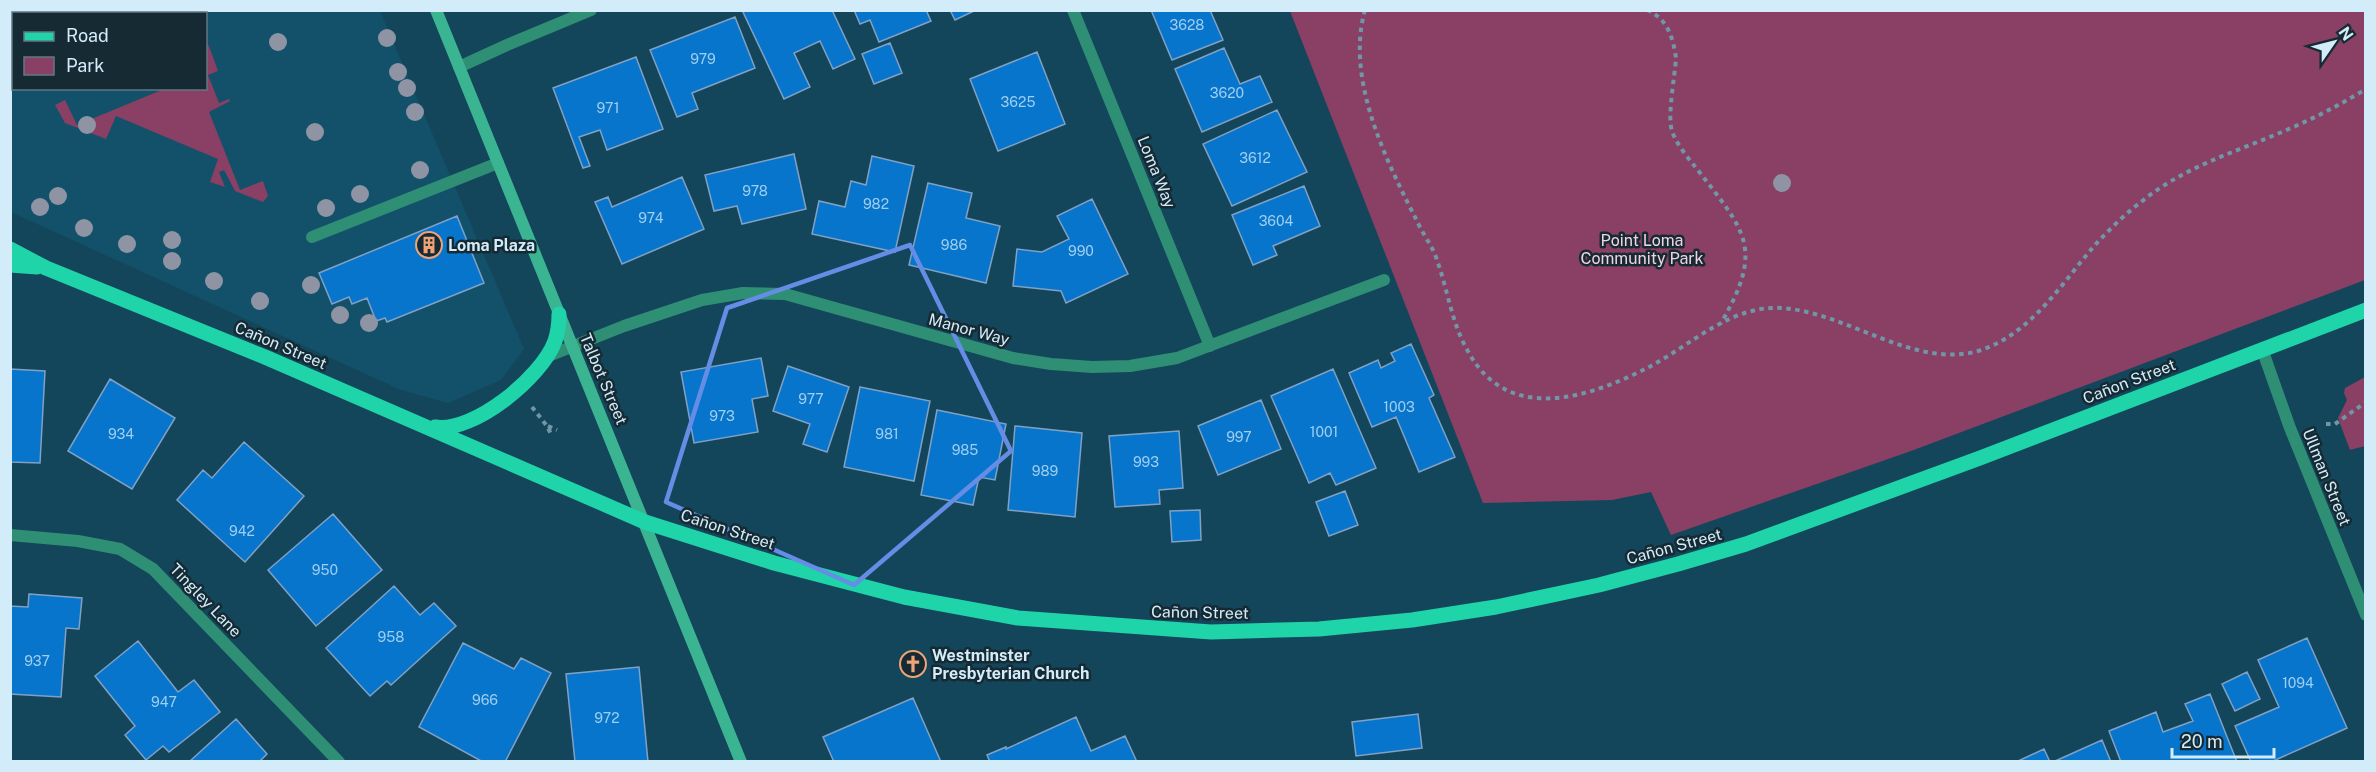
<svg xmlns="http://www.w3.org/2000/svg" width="2376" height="772" viewBox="0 0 2376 772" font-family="'Public Sans',sans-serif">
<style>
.built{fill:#13516a;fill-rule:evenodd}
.green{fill:#8a3f65}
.building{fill:#0675cb;stroke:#80a1c4;stroke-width:1.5}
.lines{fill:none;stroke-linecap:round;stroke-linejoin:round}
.path{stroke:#7096a7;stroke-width:4;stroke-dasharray:4.5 4.5;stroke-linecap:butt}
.lane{stroke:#2f8f74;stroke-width:12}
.street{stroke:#2f8f74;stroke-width:12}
.secondary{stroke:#3bb492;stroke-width:12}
.primary{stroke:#1fd4a9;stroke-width:15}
.tree{fill:#8e94a4}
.marked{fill:none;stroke:#668de5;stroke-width:4.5;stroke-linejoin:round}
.labels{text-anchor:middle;stroke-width:5;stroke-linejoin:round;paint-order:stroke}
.number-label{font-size:14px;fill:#a0ceee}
.street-label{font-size:16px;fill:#d3ecf9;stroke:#152a33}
.park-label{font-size:16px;fill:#f1d3e0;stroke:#152a33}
.poi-label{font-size:16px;font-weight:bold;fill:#d3ecf9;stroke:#152a33;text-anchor:start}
</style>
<rect width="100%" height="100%" fill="#14465b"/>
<path class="built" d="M11 11H380L524 349 501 380 448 403 401 390 11 212ZM14 14H206V88H14Z"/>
<path class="green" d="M1290 11H2365V280L1911 451 1671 535 1651 492 1612 500 1483 503Z
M206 43 209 46 218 71 208 75 219 103 229 99 230 101 209 112 240 190 263 181 268 196 263 202 235 191 224 170 219 172 225 187 210 182 218 159 116 116 106 139 65 123 55 105 65 100 77 125 164 89 206 88V71L207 70Z
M2365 377V446L2350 450 2338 418 2347 400 2344 393 2345 388Z"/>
<path class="building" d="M10 10H49L37 14H14V28L10 29Z
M747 10H832L855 59 833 69 820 41 794 53 810 87 784 99 743 12Z
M854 10H926L931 21 879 42 870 20 860 24Z
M950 10H976L955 20Z
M1151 10H1210L1223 40 1172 60Z
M735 17 755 68 692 93 698 109 677 117 650 50Z
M890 43 902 73 874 84 862 54Z
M1224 48 1240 84 1260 76 1272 102 1202 132 1175 69Z
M1037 52 1065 124 998 151 970 79Z
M636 57 663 129 607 150 600 130 579 137 590 166 583 168 553 88Z
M1277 110 1307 172 1232 206 1203 144Z
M794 154 806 209 742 224 737 206 714 211 705 175Z
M872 156 914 166 895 252 812 234 819 201 845 207 851 181 866 185Z
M682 177 704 229 622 264 595 202 608 197 612 207Z
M928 183 972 193 966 218 1000 226 986 283 909 265Z
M1304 186 1320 226 1273 246 1277 255 1253 265 1232 215Z
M1092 199 1128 274 1066 303 1061 291 1013 286 1017 249 1042 252 1069 239 1057 216Z
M457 216 484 283 387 322 385 318 376 321 367 298 352 304 349 297 332 304 319 273Z
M1411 344 1434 395 1429 398 1455 457 1419 472 1396 417 1372 427 1349 373 1378 360 1381 368 1395 361 1391 353Z
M761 358 768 396 752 399 758 432 694 443 681 372Z
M788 366 849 387 827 452 803 444 810 424 773 411Z
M10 369 45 371 40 463 10 462Z
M1333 369 1376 468 1336 485 1330 473 1309 483 1271 396Z
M110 379 175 418 132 489 68 451Z
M860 387 930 401 914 481 844 467Z
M1261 400 1281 449 1218 475 1198 426Z
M937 410 1006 424 995 480 979 477 973 505 921 495Z
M1015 426 1082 433 1075 517 1008 510Z
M1179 431 1183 488 1159 490 1160 504 1115 507 1109 436Z
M244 442 304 496 245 562 177 500 203 470 212 478Z
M1345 491 1358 525 1329 536 1316 502Z
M1200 510 1201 540 1172 542 1170 511Z
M333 514 382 570 316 626 268 570Z
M394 586 420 615 434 603 456 626 391 685 387 681 370 696 326 648Z
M29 594 82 598 79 629 66 628 61 697 10 694V606L28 607Z
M2307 638 2347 728 2271 762H2251L2235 726 2279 707 2258 660Z
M138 641 178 692 194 680 220 712 169 752 163 746 146 760 125 735 135 726 95 676Z
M463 643 514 669 521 658 551 673 505 762H483L419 727Z
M639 667 648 762H575L566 674Z
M2247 672 2260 699 2235 711 2222 684Z
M2210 694 2237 762H2121L2109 731 2156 712 2163 732 2193 721 2185 704Z
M913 698 941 762H834L823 737Z
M1418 714 1422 748 1356 756 1352 722Z
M1076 717 1091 751 1125 736 1137 762H990L987 755 1006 747V749Z
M236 719 267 754 259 762H189Z
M2102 740 2111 762H2053Z
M2044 749 2050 762H2016Z"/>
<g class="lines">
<path class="path" d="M1365 10C1345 80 1387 162 1418 223 1424 236 1433 247 1437 260 1448 291 1452 325 1469 353 1509 425 1591 397 1649 367 1691 345 1731 305 1781 308 1849 312 1918 373 1984 349 2033 331 2062 283 2095 245 2109 230 2125 214 2141 202 2186 165 2240 151 2291 128 2317 117 2341 104 2366 89
M1647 10C1668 19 1673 38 1676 58 1675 75 1667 116 1672 131 1677 145 1688 158 1697 169 1745 231 1765 248 1721 323
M85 14 93 10
M10 45 14 43
M532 407 547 426 551 434
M2326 424H2335L2366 402
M548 426 557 430"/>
<path class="lane" d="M312 237 498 163"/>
<path class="street" d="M1073 10 1210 346
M459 67 507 45 591 10
M2262 349 2290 428 2366 615
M546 357 624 326 702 300 743 293 785 294 1013 358 1051 364 1092 367 1130 366 1177 358 1384 280
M10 535 78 541 120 549 153 569 339 762"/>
<path class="secondary" d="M436 10 741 762"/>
<path class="primary" d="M10 249 46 268 265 357 645 522 774 563 904 597 1018 618 1211 632 1319 629 1412 620 1496 607 1599 585 1678 564 1746 544 1980 458 2366 310
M10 265 37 267
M435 427C474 433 542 377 555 341 558 332 559 323 559 314"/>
</g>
<g class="tree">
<circle cx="387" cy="38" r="9"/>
<circle cx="278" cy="42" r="9"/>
<circle cx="398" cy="72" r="9"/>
<circle cx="407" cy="88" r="9"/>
<circle cx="415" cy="112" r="9"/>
<circle cx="87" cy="125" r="9"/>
<circle cx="315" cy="132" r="9"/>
<circle cx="420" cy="170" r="9"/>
<circle cx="1782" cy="183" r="9"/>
<circle cx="360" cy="194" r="9"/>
<circle cx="58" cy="196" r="9"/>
<circle cx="40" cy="207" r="9"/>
<circle cx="326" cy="208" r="9"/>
<circle cx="84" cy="228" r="9"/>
<circle cx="172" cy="240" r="9"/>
<circle cx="127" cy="244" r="9"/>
<circle cx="172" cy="261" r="9"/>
<circle cx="214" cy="281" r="9"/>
<circle cx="311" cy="285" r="9"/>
<circle cx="260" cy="301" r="9"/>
<circle cx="340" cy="315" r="9"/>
<circle cx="369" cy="323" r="9"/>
</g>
<path class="marked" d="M910 245 1011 451 854 585 666 502 727 308Z"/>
<defs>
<symbol id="building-ring" viewBox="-11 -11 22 22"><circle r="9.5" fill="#152a33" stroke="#efa377" stroke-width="1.5"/><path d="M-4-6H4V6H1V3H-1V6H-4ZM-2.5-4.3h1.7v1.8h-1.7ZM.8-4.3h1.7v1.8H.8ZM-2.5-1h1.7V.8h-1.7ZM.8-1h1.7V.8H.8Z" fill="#efa377"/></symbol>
<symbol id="church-ring" viewBox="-11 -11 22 22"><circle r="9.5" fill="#152a33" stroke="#efa377" stroke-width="1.5"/><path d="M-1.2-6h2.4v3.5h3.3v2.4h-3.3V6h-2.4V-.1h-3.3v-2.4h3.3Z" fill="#efa377"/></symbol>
</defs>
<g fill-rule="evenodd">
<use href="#building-ring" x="414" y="230" width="30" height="30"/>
<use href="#church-ring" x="898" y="649" width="30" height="30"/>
</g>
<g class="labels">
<g class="number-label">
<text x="1187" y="30">3628</text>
<text x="703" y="64">979</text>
<text x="1227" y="98">3620</text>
<text x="1018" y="107">3625</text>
<text x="608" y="113">971</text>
<text x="1255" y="163">3612</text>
<text x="755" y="196">978</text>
<text x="876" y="209">982</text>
<text x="651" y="223">974</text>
<text x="1276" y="226">3604</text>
<text x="954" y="250">986</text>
<text x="1081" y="256">990</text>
<text x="811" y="404">977</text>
<text x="1399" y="412">1003</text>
<text x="722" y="421">973</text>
<text x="1324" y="437">1001</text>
<text x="121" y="439">934</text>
<text x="887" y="439">981</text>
<text x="1239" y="442">997</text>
<text x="965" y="455">985</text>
<text x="1146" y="467">993</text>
<text x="1045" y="476">989</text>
<text x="242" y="536">942</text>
<text x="325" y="575">950</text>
<text x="391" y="642">958</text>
<text x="37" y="666">937</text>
<text x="2298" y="688">1094</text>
<text x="485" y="705">966</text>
<text x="164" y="707">947</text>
<text x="607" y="723">972</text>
</g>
<g class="street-label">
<text transform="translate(1157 172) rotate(68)" y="6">Loma Way</text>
<text transform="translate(969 329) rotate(15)" y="6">Manor Way</text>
<text transform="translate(281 345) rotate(23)" y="6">Cañon Street</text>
<text transform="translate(604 379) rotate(67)" y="6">Talbot Street</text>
<text transform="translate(2129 381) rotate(-21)" y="6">Cañon Street</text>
<text transform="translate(2327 477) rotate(68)" y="6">Ullman Street</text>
<text transform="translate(728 529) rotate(18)" y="6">Cañon Street</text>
<text transform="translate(1674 546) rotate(-15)" y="6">Cañon Street</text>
<text transform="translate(206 600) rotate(46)" y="6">Tingley Lane</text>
<text transform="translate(1200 612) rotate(1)" y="6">Cañon Street</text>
</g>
<g class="park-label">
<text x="1642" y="246">Point Loma<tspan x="1642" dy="18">Community Park</tspan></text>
</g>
<g class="poi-label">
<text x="448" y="251">Loma Plaza</text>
<text x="932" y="661">Westminster<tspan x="932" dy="18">Presbyterian Church</tspan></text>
</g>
</g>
<rect width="2376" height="772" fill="none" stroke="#d3ecf9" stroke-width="24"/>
<rect x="12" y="12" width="195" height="78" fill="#152a33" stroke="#617882" stroke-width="1.5"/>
<rect x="24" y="32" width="30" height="9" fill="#1fd4a9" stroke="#617882" stroke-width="1.5"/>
<text x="66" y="42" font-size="18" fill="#d3ecf9">Road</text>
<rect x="24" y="57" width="30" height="18" fill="#8a3f65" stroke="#617882" stroke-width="1.5"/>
<text x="66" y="72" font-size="18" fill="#d3ecf9">Park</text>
<g transform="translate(2334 42) rotate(55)" stroke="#152a33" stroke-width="4.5" paint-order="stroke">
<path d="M0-4.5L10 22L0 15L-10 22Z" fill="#d3ecf9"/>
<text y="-9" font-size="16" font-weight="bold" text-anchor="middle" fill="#d3ecf9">N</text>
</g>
<path d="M2172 748v9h102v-9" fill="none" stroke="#d3ecf9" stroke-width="3"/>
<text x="2181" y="748" font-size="18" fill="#d3ecf9" stroke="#152a33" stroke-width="4.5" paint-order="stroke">20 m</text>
</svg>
